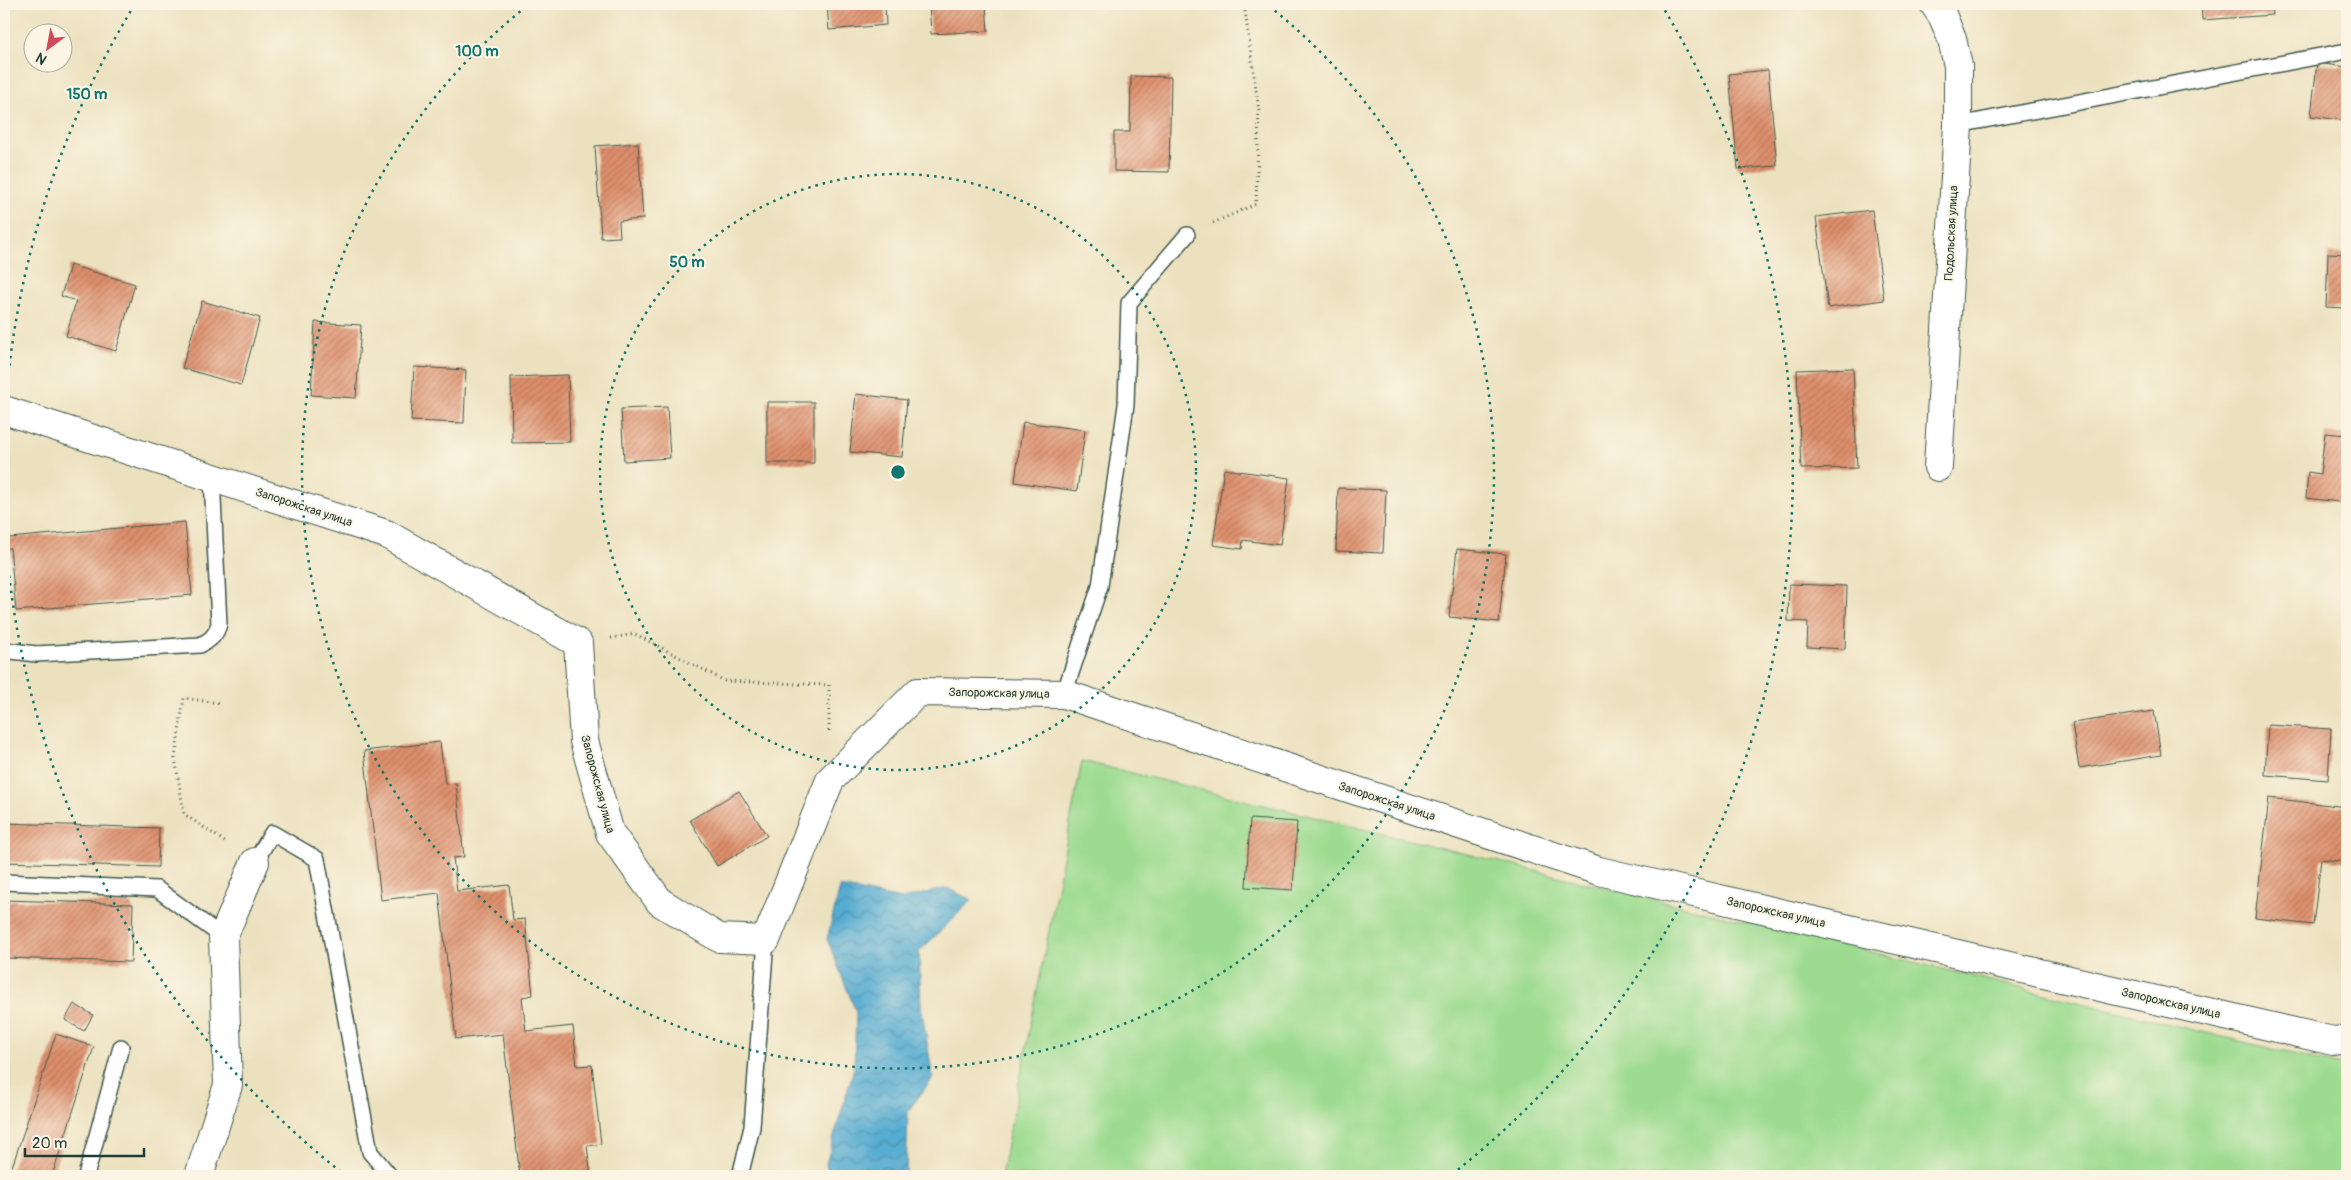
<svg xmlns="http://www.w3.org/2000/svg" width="2351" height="1180" viewBox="0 0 2351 1180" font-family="Pangolin,sans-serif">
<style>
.garden{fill:#9ddb90;stroke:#5e8c62}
.water{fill:url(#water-waves);stroke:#3a7483}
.building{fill:url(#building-hatch)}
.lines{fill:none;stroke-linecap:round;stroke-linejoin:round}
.service-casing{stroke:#3e5649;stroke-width:18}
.minor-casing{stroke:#3e5649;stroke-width:30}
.path{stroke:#3e5649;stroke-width:3;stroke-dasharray:1 4;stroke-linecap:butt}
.service{stroke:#fff;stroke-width:15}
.minor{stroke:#fff;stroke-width:28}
.ring{fill:none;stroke:#0f766e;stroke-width:2.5;stroke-dasharray:2.5 5}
.labels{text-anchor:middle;stroke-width:4;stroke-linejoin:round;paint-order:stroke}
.street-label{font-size:12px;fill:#1f3d34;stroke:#fcf5e5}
.centre{fill:#0f766e;stroke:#fcf5e5;stroke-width:2.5}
.ring-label{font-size:15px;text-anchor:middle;font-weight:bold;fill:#0f766e;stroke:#fcf5e5;stroke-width:4;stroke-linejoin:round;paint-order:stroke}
</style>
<defs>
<pattern id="water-waves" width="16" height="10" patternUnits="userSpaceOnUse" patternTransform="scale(1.25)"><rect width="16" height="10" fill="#55acd2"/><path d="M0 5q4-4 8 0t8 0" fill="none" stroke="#468dab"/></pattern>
<pattern id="building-hatch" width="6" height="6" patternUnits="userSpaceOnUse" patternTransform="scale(1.25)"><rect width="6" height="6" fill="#de8f6c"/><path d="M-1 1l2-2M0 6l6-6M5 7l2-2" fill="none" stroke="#b3765a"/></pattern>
</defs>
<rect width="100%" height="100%" fill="#fcf5e5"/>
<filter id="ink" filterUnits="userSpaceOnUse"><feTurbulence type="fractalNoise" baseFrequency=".02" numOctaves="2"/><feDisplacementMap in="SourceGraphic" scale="10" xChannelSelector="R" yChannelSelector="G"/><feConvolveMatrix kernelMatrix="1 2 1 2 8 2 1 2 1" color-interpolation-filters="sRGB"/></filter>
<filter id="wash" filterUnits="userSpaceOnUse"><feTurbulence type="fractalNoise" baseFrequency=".0096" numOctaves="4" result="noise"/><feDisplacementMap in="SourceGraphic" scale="20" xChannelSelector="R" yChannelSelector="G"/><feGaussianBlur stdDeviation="1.12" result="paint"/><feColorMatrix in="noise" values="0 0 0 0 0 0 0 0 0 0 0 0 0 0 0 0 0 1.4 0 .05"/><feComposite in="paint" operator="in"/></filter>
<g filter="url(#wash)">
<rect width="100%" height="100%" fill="#ece1bf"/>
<path class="garden" d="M1082 761 2347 1067V1176H1001Z"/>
<path class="water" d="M840 887 902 899 947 888 972 900 919 952 921 1006 933 1078 908 1111 906 1176H829L826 1164 854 1068 856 1012 827 939Z"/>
<g id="blocks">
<path class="building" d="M827 4H885L886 25 829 30Z
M929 4H986L988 31 931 34Z
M2201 4H2271L2272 15 2202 20Z
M2317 63 2347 67V121L2311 116Z
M1768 70 1777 166 1738 169 1729 74Z
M1131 76 1171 77 1169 172 1114 171V132H1130Z
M638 143 643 219 619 221 620 237 601 238 595 146Z
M1872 210 1884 300 1828 308 1816 217Z
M2328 253 2347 254V308L2326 307Z
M70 265 135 284 116 351 66 336 76 301 61 296Z
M202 301 260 318 241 385 182 368Z
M315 322 361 325 356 398 311 395Z
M414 367 466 370 464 423 411 421Z
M1853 368 1857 468 1801 469 1797 370Z
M568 375 570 442 512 443 511 377Z
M856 394 907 400 902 457 850 452Z
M767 402H814V463H767Z
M667 407 670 458 624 461 621 409Z
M1023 422 1085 430 1077 491 1015 482Z
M2325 433 2347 435V503L2306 498 2308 472 2320 474Z
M1224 469 1289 478 1280 545 1243 540 1242 549 1213 545Z
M1338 488 1386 490 1383 553 1336 551Z
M4 498 9 538 185 522 192 595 16 611 10 548H4Z
M1457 549 1506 554 1499 622 1449 617Z
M1789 584 1847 586 1845 649 1807 647 1808 622 1788 621Z
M2154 711 2161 755 2079 768 2072 723Z
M2268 725 2331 729 2328 780 2265 775Z
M440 742 445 784 456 783 464 857 453 858 457 891 509 885 513 920 525 919 533 995 522 997 526 1031 573 1026 577 1066 592 1065 601 1144 587 1146 591 1176H520L503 1034 456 1039 439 893 381 900 364 751Z
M739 791 767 836 717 866 690 820Z
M2269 798 2347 807V862L2321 859 2313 925 2255 918Z
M1250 819 1297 822 1293 890 1246 887Z
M4 823 159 828 158 867 4 862Z
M4 900 133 904 131 962 4 958Z
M74 1004 93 1015 84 1031 65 1020Z
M56 1034 94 1047 52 1176H9Z"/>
</g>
</g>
<g filter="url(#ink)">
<use href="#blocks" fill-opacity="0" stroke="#3e5649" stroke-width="1"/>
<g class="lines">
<defs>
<path id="service" d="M1958 125 2347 51
M4 650 36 654 200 645C211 640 216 635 219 624L212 477
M1064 694 1100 586 1126 405 1129 303 1187 235
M255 862 272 833 317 859 370 1152 390 1176
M4 882 157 889 223 937
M86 1176 121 1047
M740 1176 752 1127 766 940"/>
<path id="minor" d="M1934 4 1943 17 1952 39 1958 66V125L1938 467
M4 410 386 534 578 643 584 741 610 833 660 902 719 938 766 940 830 780 918 692 1064 694 1599 871 2333 1041 2347 1039
M199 1176 228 1085 223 937 255 862"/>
</defs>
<use href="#service" class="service-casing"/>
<use href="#minor" class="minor-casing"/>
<path class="path" d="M1213 223 1256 204 1259 111 1244 4
M611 638 635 634 725 681 829 685V732
M218 703 184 698 175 758 184 814 228 844"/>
<use href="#service" class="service"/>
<use href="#minor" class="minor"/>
</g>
</g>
<g class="ring">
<circle cx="898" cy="472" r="298"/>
<path d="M1269 6A596 596 0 1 1 527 6"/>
<path d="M341 1172A895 895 0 0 1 4 511M4 433A895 895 0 0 1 135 4M1661 4A895 895 0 0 1 1455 1172"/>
</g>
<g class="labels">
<g class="street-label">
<text transform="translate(1951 233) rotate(-87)" y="4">Подольская улица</text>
<text transform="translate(304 507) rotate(18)" y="4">Запорожская улица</text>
<text transform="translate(999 693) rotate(1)" y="4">Запорожская улица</text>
<text transform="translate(598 784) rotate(75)" y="4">Запорожская улица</text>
<text transform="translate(1387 801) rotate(18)" y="4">Запорожская улица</text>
<text transform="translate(1776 912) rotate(13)" y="4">Запорожская улица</text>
<text transform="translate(2171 1003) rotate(13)" y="4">Запорожская улица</text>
</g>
</g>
<circle cx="898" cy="472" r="8" class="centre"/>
<g class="ring-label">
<text x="477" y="56">100 m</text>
<text x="87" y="99">150 m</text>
<text x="687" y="267">50 m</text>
</g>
<rect width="2351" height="1180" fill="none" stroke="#fcf5e5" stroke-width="20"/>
<g transform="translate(48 48) rotate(212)"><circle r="24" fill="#fcf5e5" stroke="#a4ab9e"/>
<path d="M0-4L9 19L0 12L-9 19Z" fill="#d1495b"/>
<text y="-8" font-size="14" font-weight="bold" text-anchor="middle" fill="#1f3d34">N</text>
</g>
<path d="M25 1148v8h119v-8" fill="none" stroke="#1f3d34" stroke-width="2.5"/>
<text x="32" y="1148" font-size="15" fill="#1f3d34" stroke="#fcf5e5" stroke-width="4" paint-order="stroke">20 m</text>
</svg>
